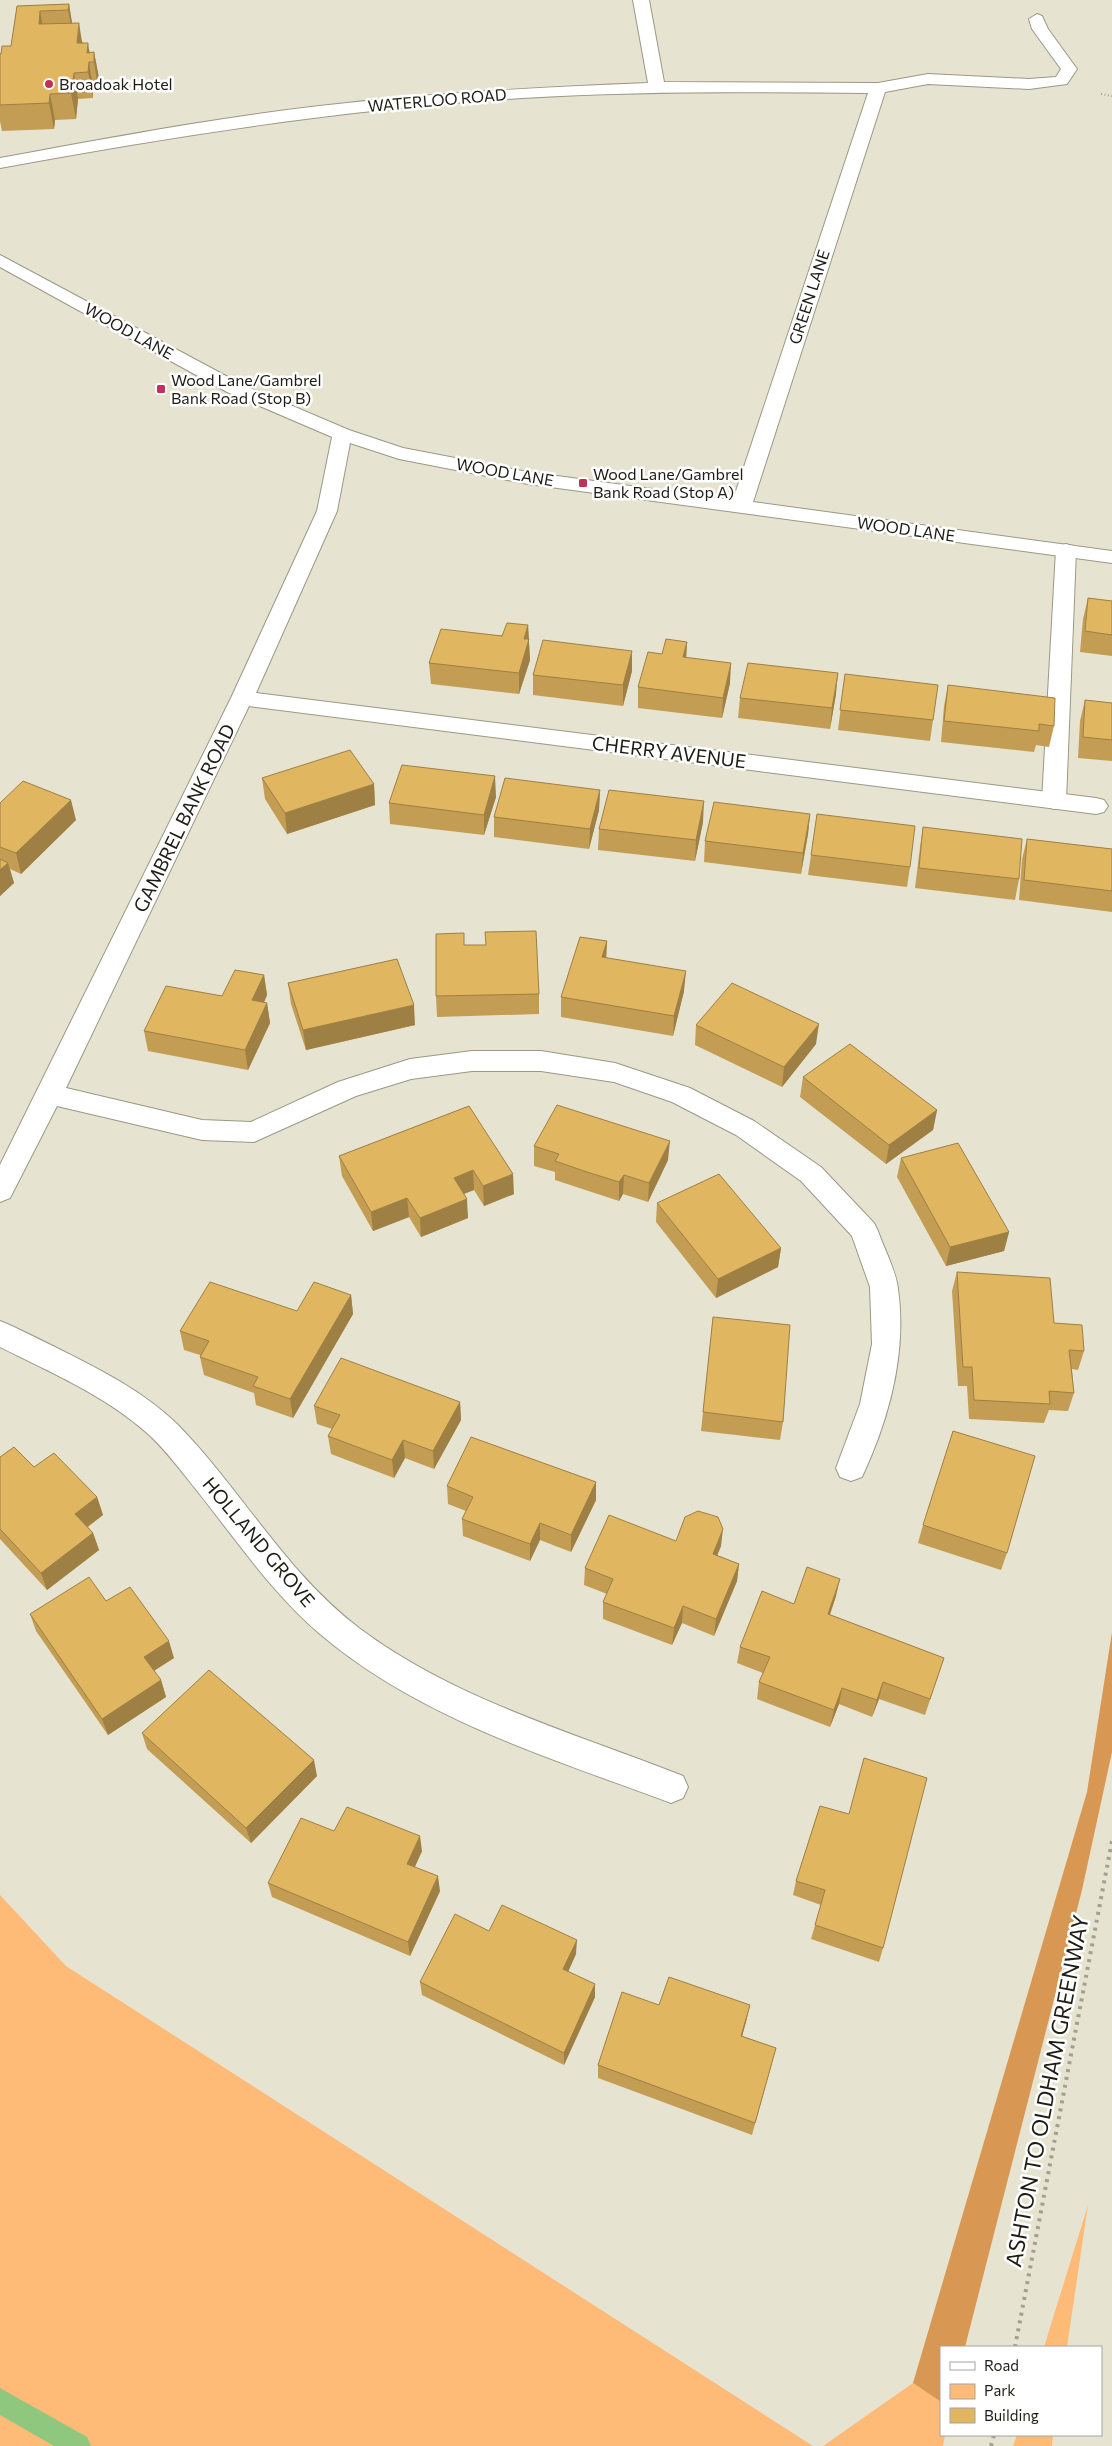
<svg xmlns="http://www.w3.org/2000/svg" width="1112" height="2446" viewBox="0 0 1112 2446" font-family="Commissioner,sans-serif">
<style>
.green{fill:#febb78}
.forest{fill:#d89753}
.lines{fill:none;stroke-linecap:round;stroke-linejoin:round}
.stream{fill:#90c77e;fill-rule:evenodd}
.lane-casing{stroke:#9a9886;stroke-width:2}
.street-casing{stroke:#9a9886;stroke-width:2}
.path-far1{stroke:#a2a092;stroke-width:2;stroke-dasharray:1 2.5;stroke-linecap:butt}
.path{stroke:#a2a092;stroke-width:4;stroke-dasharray:3 5;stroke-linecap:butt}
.lane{fill:#fff;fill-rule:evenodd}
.street{fill:#fff;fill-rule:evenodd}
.wall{fill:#c29d53}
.shaded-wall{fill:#9e7f44}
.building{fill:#e1b661;stroke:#9e7f44}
.poi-dot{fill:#c03157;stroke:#fff;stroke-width:2}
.labels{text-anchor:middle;stroke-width:5;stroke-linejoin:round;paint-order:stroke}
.far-poi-label{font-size:16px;fill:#1d1c15;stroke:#fff;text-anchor:start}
.far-street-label{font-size:16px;fill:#1d1c15;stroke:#fff}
.street-label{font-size:19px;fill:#1d1c15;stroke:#fff}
.near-street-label{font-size:22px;fill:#1d1c15;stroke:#fff}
</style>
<rect width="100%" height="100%" fill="#e6e4d1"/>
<path class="green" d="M0 1895 66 1966 813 2446H0Z
M1088 2205 1067 2347H1044Z
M913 2383 941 2402V2435H945L943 2446H823Z
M1017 2435H1053L1052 2446H1013Z"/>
<path class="forest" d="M1112 1632V1752L1082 1890 965 2347H941V2402L913 2383 1087 1792Z"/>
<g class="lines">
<path class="stream" d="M0 2388 87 2437 91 2446H54L0 2415Z"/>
<defs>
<path id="lane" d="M1066 544 1073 546 1076 550 1066 801 1062 806 1054 809 1046 806 1042 801 1056 550 1059 546Z"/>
<path id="street" d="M633 0H649L664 82 878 83 928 74 1029 79 1056 77 1061 69 1032 29 1029 19 1037 14 1042 16 1048 29 1077 69 1067 84 1029 89 928 84 885 92 753 502 1112 551V563L528 484 399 459 350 443 337 511 256 693 1096 798 1104 800 1108 806 1104 812 1096 814 249 706 66 1088 202 1120 251 1122 338 1082 410 1059 472 1051H541L615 1063 690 1088 754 1121 821 1167 874 1223 878 1231C884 1249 896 1270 898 1289 907 1353 889 1419 862 1477L851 1481 840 1477 836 1468 860 1404 872 1344 870 1287 852 1236 801 1181 736 1135 672 1102 614 1082 541 1071H472L411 1079 356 1096 254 1142 202 1140 57 1106 10 1198 0 1202V1165L231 698 317 511 332 437 227 392 0 267V255L241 384 349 430 403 448 528 472 733 500 868 93C753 92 637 91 522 98 346 109 173 136 0 168V158C115 137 230 115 347 103 447 92 548 87 648 83Z
M0 1321C18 1328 36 1338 53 1346 97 1368 142 1390 177 1424 241 1489 285 1572 359 1628 455 1700 572 1732 683 1776L688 1787 683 1798 671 1803C551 1758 420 1719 320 1634 273 1594 237 1541 198 1492 182 1472 166 1450 147 1433 104 1395 50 1372 0 1347Z"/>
</defs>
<use href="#lane" class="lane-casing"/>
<use href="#street" class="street-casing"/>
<path class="path-far1" d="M1101 94 1112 96"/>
<path class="path" d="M1015 2347 1112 1841
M991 2446 994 2435"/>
<use href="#lane" class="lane"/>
<use href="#street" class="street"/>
</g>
<path class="wall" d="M69 4 72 23 83 43 90 52H94L99 78 98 88H93V98L78 99 76 119 55 120 54 129 2 131 0 121V54L11 46 17 6Z
M1088 598 1112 601V656L1080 652 1083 619Z
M528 625 530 660 519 694 431 684 429 663Z
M687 642 686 657 730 683 722 718 638 708V687L662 654Z
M632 671 623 706 533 695V675Z
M845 674 933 720 930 741 838 730Z
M948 685 1054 726 1049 747 1036 745 1034 752 941 742 944 706Z
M836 694 830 729 738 718 740 698Z
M1085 700 1112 703V761L1078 758 1080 721Z
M262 778 374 784 375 805 287 834 265 799Z
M600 790 599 810 589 849 494 837V817Z
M496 797 484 835 390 824 389 803Z
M0 803 76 820 21 874 10 869 14 883 0 896Z
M810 814 808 834 801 874 704 862 705 841Z
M703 822 695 861 598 850 599 829Z
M923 827 1019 879 1015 900 915 888 920 847Z
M1027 839 1112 849V912L1019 900 1022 859Z
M811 855 910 867 907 887 808 875Z
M607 941 606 957 684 991 673 1036 561 1017V997Z
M465 945 539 994V1014L437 1017 436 996Z
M264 975 267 995 264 1002 267 1003 270 1023 248 1070 148 1051 144 1031 222 996Z
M288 983 415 1025 306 1050 291 1004Z
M696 1025 816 1044 782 1087 695 1045Z
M803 1077 937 1110 933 1130 886 1164 800 1097Z
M469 1106 514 1194 484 1206 474 1190 464 1194 468 1218 421 1237 409 1217 373 1231 342 1176 339 1156Z
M534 1146 668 1160 648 1202 623 1194 619 1201 555 1180V1172L534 1166Z
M901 1158 1009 1232 1004 1251 946 1266 897 1177Z
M657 1203 781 1248 778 1267 716 1298 656 1222Z
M957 1272 1054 1323 1084 1351 1078 1370 1072 1369 1074 1393 1068 1411 1049 1410 1044 1423 969 1419 967 1386H958L952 1291Z
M351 1295 353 1314 293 1418 256 1405 254 1393 204 1375 200 1357V1355L184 1350 180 1331 297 1311Z
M713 1317 783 1422 780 1440 701 1431Z
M460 1402 461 1420 434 1469 405 1458 394 1478 331 1454 328 1436 332 1429 317 1424 314 1406Z
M0 1457 34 1467 97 1497 103 1515 88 1527 93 1533 99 1550 47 1590 0 1539Z
M596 1482V1500L571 1552 540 1540 530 1561 463 1536 462 1519 466 1511 448 1504 447 1486Z
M923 1525 1007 1553 1001 1570 918 1543Z
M676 1541 721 1546 717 1555 739 1564 737 1581 714 1636 682 1623 672 1645 603 1619V1602L607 1594 584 1585 585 1568Z
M836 1596 830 1615 944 1658 925 1715 879 1699 872 1717 839 1704 830 1727 757 1699 759 1682 763 1673 737 1663 740 1647 794 1604Z
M106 1601 174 1658 154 1671 161 1680 166 1697 108 1735 36 1631 30 1614Z
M142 1733 317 1776 251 1843 147 1749Z
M820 1806 883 1948 879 1962 811 1939 821 1905 793 1895 796 1881Z
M334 1831 422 1851 415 1867 440 1891 410 1956 272 1897 268 1883Z
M489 1931 576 1954 568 1972 595 1984V1997L564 2065 422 1995 420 1982Z
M659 2005 747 2018 742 2036 776 2048 752 2135 598 2078V2065Z"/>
<path class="shaded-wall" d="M69 4 73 29V36L68 10Z
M40 11 45 37 39 24Z
M79 23 83 48 77 43Z
M88 43 91 62H89L93 88V98L88 72 87 53Z
M94 52 99 78 98 88 94 62Z
M74 73 78 99 76 119 71 93Z
M50 94 55 120 54 129 49 103Z
M528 625 530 660 519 694V673L524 639Z
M687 642 686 662 683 657Z
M632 651V671L623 706V685Z
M731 663 730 683 722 718 723 698Z
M838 673 836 694 830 729 832 708Z
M495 776 496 797 484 835V815Z
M374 784 375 805 287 834 285 813Z
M600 790 599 810 589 849 590 829Z
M71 800 76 820 21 874 16 853Z
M704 801 703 822 695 861 696 840Z
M810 814 808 834 801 874 803 853Z
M8 863 14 883 0 896V870Z
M607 941 606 962 602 957Z
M686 971 684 991 673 1036 674 1016Z
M264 975 267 995 256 1021 252 1000Z
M267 1003 270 1023 248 1070 245 1050Z
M414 1005 415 1025 306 1050 303 1030Z
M819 1024 816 1044 782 1087 784 1067Z
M937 1110 933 1130 886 1164 889 1145Z
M670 1141 668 1160 648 1202 649 1183Z
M473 1170 474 1190 455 1197 454 1178Z
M513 1174 514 1194 484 1206 483 1186Z
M624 1175 623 1194 619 1201V1182Z
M407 1198 409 1217 373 1231 371 1212Z
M467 1199 468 1218 421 1237 420 1218Z
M1009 1232 1004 1251 946 1266 950 1247Z
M781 1248 778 1267 716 1298 718 1279Z
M351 1295 353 1314 293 1418 290 1399Z
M460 1402 461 1420 434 1469 433 1451Z
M403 1440 405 1458 394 1478 392 1460Z
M596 1482V1500L571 1552V1535Z
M97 1497 103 1515 81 1531 75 1514Z
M540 1523V1540L530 1561V1544Z
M723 1529 721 1546 711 1571 713 1554Z
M93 1533 99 1550 47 1590 41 1573Z
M739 1564 737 1581 714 1636 716 1619Z
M840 1579 836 1596 824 1631 828 1614Z
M683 1606 682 1623 672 1645 674 1628Z
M169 1641 174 1658 150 1673 144 1657Z
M161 1680 166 1697 108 1735 102 1719Z
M883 1682 879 1699 872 1717 877 1700Z
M842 1688 839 1704 830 1727 834 1710Z
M314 1760 317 1776 251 1843 246 1828Z
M420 1836 422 1851 409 1879 407 1864Z
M438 1876 440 1891 410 1956 408 1942Z
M577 1940 576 1954 563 1983V1969Z
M595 1984V1997L564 2065V2053Z
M750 2005 747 2018 739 2048 741 2036Z"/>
<path class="building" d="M69 4 68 10 40 11 39 24 79 23 77 43H88L87 53 94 52V62H89L88 72 74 73 71 93 50 94 49 103 0 105V54H1L2 46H11L17 6Z
M1088 598 1112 601V635L1085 631Z
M507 623 528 625 524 639H529L519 673 429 663 441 629 502 636Z
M666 639 687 642 683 657 731 663 723 698 638 687 648 652 662 654Z
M543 640 632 651 623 685 533 675Z
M748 663 838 673 832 708 740 698Z
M845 674 938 685 933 720 840 710Z
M948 685 1055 698 1054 726 1039 724V731L944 721Z
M1085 700 1112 703V740L1083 737Z
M350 750 374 784 285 813 262 778Z
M402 765 495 776 484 815 389 803Z
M505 778 600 790 590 829 494 817Z
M23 781 71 800 16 853 0 847V803Z
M609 790 704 801 696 840 599 829Z
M714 802 810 814 803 853 705 841Z
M817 814 915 826 910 867 811 855Z
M923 827 1022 839 1019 879 919 868Z
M1027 839 1112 849V891L1024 880Z
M0 859 8 863 0 870Z
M536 931 539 994 436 996V934L464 933V945H486L485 932Z
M580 937 607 941 602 957 686 971 674 1016 561 997Z
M397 959 414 1005 303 1030 288 983Z
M235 970 264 975 252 1000 267 1003 245 1050 144 1031 166 986 222 996Z
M732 983 819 1024 784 1067 696 1025Z
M850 1044 937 1110 889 1145 803 1077Z
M557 1105 670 1141 649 1183 624 1175 619 1182 587 1172 555 1161 559 1154 534 1146Z
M469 1106 513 1174 483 1186 473 1170 454 1178 467 1199 420 1218 407 1198 371 1212 339 1156Z
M958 1143 1009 1232 950 1247 901 1158Z
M719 1174 781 1248 718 1279 657 1203Z
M957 1272 1050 1278 1054 1323 1082 1325 1084 1351 1069 1350 1074 1393 1049 1391 1050 1404 974 1400 972 1367H963Z
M210 1282 297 1311 314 1282 351 1295 290 1399 253 1386 258 1377 200 1357 209 1341 180 1331Z
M713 1317 790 1325 783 1422 703 1412Z
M341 1358 460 1402 433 1451 403 1440 392 1460 328 1436 340 1415 314 1406Z
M953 1431 1035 1456 1007 1553 923 1525Z
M471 1437 596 1482 571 1535 540 1523 530 1544 462 1519 473 1497 447 1486Z
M14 1447 34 1467 54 1453 97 1497 75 1514 93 1533 41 1573 0 1529V1457Z
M698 1511 718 1517 723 1529 713 1554 739 1564 716 1619 683 1606 674 1628 603 1602 613 1579 585 1568 609 1515 676 1541 685 1517Z
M807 1567 840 1579 828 1614 944 1658 930 1699 883 1682 877 1700 842 1688 834 1710 759 1682 770 1657 740 1647 762 1591 794 1604Z
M89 1577 106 1601 130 1587 169 1641 144 1657 161 1680 102 1719 30 1614Z
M209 1670 314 1760 246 1828 142 1733Z
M864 1758 927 1778 883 1948 815 1925 825 1890 796 1881 820 1806 849 1814Z
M347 1807 420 1836 407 1864 438 1876 408 1942 268 1883 301 1818 334 1831Z
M502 1905 577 1940 563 1969 595 1984 564 2053 420 1982 455 1914 489 1931Z
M669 1977 750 2005 741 2036 776 2048 755 2123 598 2065 622 1992 659 2005Z"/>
<g class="poi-dot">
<circle cx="49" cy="84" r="5"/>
<rect x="156" y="384" width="10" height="10" rx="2.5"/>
<rect x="578" y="478" width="10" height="10" rx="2.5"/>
</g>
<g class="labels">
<g class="far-poi-label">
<text x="59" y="90">Broadoak Hotel</text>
<text x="171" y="386">Wood Lane/Gambrel<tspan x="171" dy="18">Bank Road (Stop B)</tspan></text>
<text x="593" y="480">Wood Lane/Gambrel<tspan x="593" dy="18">Bank Road (Stop A)</tspan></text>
</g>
<g class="far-street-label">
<text transform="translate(437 100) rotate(-5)" y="6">WATERLOO ROAD</text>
<text transform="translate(809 297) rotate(-72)" y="6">GREEN LANE</text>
<text transform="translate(129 331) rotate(29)" y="6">WOOD LANE</text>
<text transform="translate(505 472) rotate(10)" y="6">WOOD LANE</text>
<text transform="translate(906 529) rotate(8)" y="6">WOOD LANE</text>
</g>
<g class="street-label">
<text transform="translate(669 752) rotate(7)" y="7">CHERRY AVENUE</text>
<text transform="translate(184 818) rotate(-64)" y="7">GAMBREL BANK ROAD</text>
<text transform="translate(259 1542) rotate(50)" y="7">HOLLAND GROVE</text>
</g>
<g class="near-street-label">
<text transform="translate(1047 2091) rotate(-79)" y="8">ASHTON TO OLDHAM GREENWAY</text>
</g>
</g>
<rect x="940" y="2346" width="162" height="90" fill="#ffffff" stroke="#a5a4a1"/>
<rect x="950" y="2362" width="25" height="8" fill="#ffffff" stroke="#a5a4a1"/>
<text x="984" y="2371" font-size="15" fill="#1d1c15">Road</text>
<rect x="950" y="2384" width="25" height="15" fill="#febb78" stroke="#a5a4a1"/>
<text x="984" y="2396" font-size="15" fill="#1d1c15">Park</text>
<rect x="950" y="2408" width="25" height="15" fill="#e1b661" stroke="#a5a4a1"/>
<text x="984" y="2421" font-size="15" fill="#1d1c15">Building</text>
</svg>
